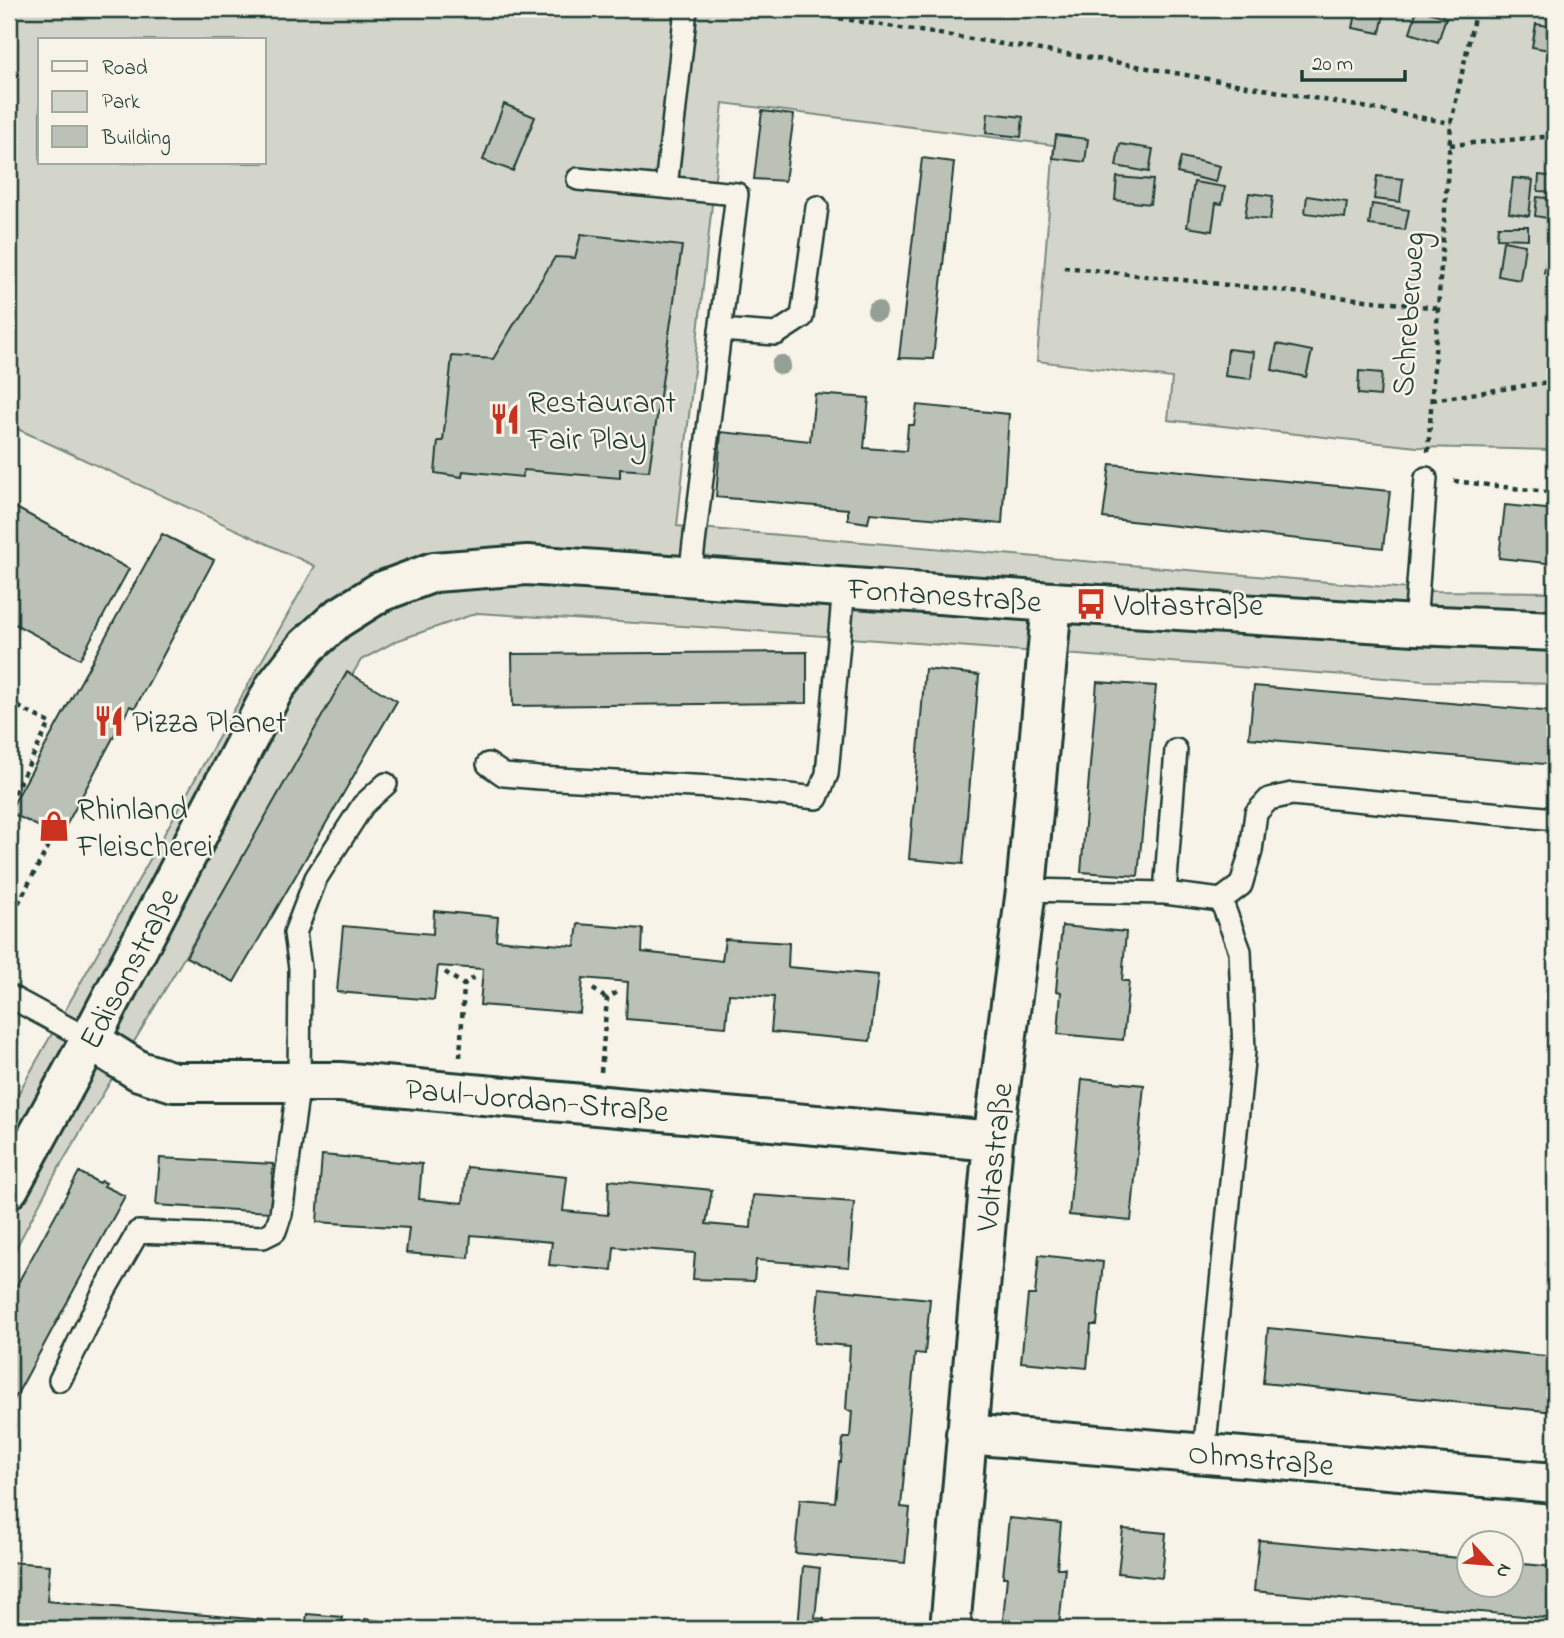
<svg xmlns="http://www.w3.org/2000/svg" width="1564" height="1638" viewBox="0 0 1564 1638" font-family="'Indie Flower',sans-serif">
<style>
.green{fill:#d3d5ca;stroke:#79897f;stroke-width:2;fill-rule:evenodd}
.building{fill:#bbc1b6;stroke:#1f3d34;stroke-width:2}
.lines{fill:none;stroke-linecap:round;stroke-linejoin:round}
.service-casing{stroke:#1f3d34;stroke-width:26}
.minor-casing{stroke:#1f3d34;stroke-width:44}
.tertiary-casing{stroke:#1f3d34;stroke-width:44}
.path{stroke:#1f3d34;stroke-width:4.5;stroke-dasharray:5 5;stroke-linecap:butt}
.service{stroke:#f7f3e8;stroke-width:21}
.minor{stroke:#f7f3e8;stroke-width:38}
.tertiary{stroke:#f7f3e8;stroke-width:38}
.tree{fill:#949f96}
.labels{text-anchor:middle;stroke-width:5;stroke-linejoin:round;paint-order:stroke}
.street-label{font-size:32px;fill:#1f3d34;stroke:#f7f3e8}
.poi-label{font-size:32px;fill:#1f3d34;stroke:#f7f3e8;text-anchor:start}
</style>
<rect width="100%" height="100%" fill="#f7f3e8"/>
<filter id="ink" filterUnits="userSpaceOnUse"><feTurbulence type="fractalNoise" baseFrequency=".0143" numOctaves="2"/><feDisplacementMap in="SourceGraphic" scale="14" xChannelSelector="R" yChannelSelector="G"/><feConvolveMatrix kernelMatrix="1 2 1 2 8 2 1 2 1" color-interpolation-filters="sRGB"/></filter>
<g filter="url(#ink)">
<path class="green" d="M9 9H1555V450L1417 447 1168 420 1172 378 1037 361 1054 145 723 103 677 526 1432 591 1555 592V684L1424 681 730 629 477 613 396 641 361 660 53 1178 9 1261V1110L315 566 9 425ZM40 40H264V163H40Z"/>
<path class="building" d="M1357 9H1385L1380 33 1353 28Z
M1417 9 1446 17 1438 42 1410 33Z
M1536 24 1555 27V51L1532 47Z
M504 104 535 117 513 171 483 160Z
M762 111 794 115 785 181 754 179Z
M988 113 1023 117 1021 137 986 133Z
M1056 135 1088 139 1085 162 1053 158Z
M1120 144 1153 149 1149 172 1116 166Z
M1181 157 1220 166 1216 182 1177 173Z
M922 158 954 162 933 359 899 358Z
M1539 175 1555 177V192L1538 191Z
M1377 176 1403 179 1400 202 1374 199Z
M1117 177 1153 180 1150 204 1115 200Z
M1513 178 1533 180 1529 216 1509 213Z
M1194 182 1225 187 1222 204 1216 203 1212 231 1187 227Z
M1249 193 1273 196 1270 220 1245 217Z
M1307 196 1347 202 1345 218 1305 213Z
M1537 197 1555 199 1553 219 1535 216Z
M1372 204 1409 210 1405 230 1369 225Z
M1498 226H1528V239L1497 238Z
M581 234 682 246 649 471 620 469V478L524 470 522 477 463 471 462 477 435 473 438 441H443L452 356 493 359 555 257 575 258Z
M1551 238 1555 239V275L1544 273Z
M1503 241 1525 245 1520 280 1498 276Z
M1277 344 1312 351 1306 377 1272 370Z
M1228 349 1254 352 1251 379 1225 376Z
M1359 371 1382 373 1380 396 1358 394Z
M815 394 869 398 864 448 906 451 908 425H914L917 405 1009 414 1002 524 870 513 868 523 848 520V509L716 497 721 432 810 441Z
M1110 464 1390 491 1383 548 1103 518Z
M9 504 129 569 80 659 9 621Z
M1505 505 1555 510V564L1499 558Z
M162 534 214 560 135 708 130 706 60 837 9 812Z
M807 652V703L513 706 512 654Z
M925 669 979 675 963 864 909 859Z
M347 672 397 701 234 982 186 957Z
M1097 682 1156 686 1138 876 1081 872Z
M1254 686 1555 712V765L1249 738Z
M434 911 498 917 496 940 575 946 578 924 643 929 642 952 722 961 725 939 789 943 788 967 878 975 870 1041 771 1032 774 997 729 994 726 1027 626 1019 628 982 583 978 580 1013 480 1005 483 969 438 966 434 1000 337 992 343 926 433 934Z
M1062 926 1126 932 1122 981H1129L1123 1040 1058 1034 1061 992 1056 991Z
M1082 1079 1144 1085 1131 1221 1069 1215Z
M322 1155 422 1164 419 1199 463 1203 467 1167 567 1177 563 1211 608 1215 609 1180 712 1190 706 1224 751 1228 753 1195 854 1202 849 1267 756 1260 754 1281 693 1279 695 1253 614 1247 612 1270 549 1265 552 1242 471 1235 469 1258 406 1253 409 1228 317 1222Z
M160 1158 273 1164 270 1212 156 1205Z
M79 1172 99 1183 102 1181 106 1183 104 1186 125 1196 9 1409V1299Z
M1039 1255 1103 1262 1097 1325H1091L1087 1368 1021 1362 1028 1295H1035Z
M819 1288 930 1299 925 1354 915 1353 901 1507 910 1508 905 1563 795 1553 800 1499 835 1502 839 1462H841L843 1438H850L852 1411 846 1410 850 1346 814 1343Z
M1268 1328 1555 1357V1412L1263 1383Z
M1009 1518 1061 1523 1057 1568H1065L1059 1626 1003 1620 1007 1577H1003Z
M1123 1529 1166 1533 1162 1578 1118 1573Z
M1259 1540 1470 1559V1586H1512V1563L1555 1567V1619L1254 1591Z
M9 1562 50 1565 47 1601 262 1620V1629H9Z
M803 1566 820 1568 815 1618 824 1619 823 1629H798Z
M307 1614 342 1617V1621L365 1623V1619L434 1626V1629H305Z"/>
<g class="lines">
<defs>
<path id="service" d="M578 179 737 194 690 576
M666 187 686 9
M720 330 776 334 802 317 817 207
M1415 625 1426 478
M488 764 504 775 539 778 712 787 817 798 827 774 844 587
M1026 890 1165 893 1176 750
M1165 893 1221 900 1241 885 1251 851 1256 813 1269 799 1292 794 1555 819
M9 996 90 1040
M60 1380 103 1293 138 1232 263 1237 275 1231 281 1214 299 1081 300 968 295 933 316 878 363 805 386 784
M1204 1454 1244 1051 1240 951 1221 900"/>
<path id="minor" d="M90 1040 139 1071 174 1082H340L993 1141
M966 1434 1555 1483
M950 1629 993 1141 1026 890 1052 602"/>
<path id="tertiary" d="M9 1188 90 1040 275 687 307 646 337 619 380 592 434 572 527 565 1052 602 1415 625 1555 631"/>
</defs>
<use href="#service" class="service-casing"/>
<use href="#minor" class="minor-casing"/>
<use href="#tertiary" class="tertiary-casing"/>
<path class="path" d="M780 9 1098 59 1451 123
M1450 145 1555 136
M1064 267 1439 308
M1432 400 1555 381
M1428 452 1451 123 1476 9
M1454 481 1555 493
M9 702 50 723 9 803
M9 921 51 841
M445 972 464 985
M593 989 607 999
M460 1057 464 985 477 975
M601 1072 607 999 620 990"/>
<use href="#service" class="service"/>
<use href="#minor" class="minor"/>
<use href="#tertiary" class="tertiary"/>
</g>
<g class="tree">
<circle cx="877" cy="311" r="10"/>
<circle cx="781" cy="365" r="10"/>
</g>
</g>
<defs>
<symbol id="restaurant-bare" viewBox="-9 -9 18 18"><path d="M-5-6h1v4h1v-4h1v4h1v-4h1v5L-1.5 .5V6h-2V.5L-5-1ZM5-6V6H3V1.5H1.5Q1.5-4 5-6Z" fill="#c8321e" stroke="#f7f3e8" stroke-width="2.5" paint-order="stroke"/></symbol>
<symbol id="bus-bare" viewBox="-9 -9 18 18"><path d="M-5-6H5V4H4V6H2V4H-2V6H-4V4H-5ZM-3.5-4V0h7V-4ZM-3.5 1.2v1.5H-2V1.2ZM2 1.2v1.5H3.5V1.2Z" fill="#c8321e" stroke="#f7f3e8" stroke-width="2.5" paint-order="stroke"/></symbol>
<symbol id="shop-bare" viewBox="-9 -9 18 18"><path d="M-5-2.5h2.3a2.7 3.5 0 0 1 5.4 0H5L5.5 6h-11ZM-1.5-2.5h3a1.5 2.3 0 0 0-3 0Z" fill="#c8321e" stroke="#f7f3e8" stroke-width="2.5" paint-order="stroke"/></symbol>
</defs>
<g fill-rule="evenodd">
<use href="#restaurant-bare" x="483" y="397" width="44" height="44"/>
<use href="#bus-bare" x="1069" y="582" width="44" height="44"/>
<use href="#restaurant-bare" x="87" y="699" width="44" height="44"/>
<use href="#shop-bare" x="32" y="804" width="44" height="44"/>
</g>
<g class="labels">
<g class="street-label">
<text transform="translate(1407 314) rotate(-86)" y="11">Schreberweg</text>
<text transform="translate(945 594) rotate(4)" y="11">Fontanestraße</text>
<text transform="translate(128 968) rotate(-62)" y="11">Edisonstraße</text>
<text transform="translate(537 1099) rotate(5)" y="11">Paul-Jordan-Straße</text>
<text transform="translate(993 1157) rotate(-84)" y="11">Voltastraße</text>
<text transform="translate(1261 1458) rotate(5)" y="11">Ohmstraße</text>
</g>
<g class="poi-label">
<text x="528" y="412">Restaurant<tspan x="528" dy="37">Fair Play</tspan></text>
<text x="1114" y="615">Voltastraße</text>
<text x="132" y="732">Pizza Planet</text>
<text x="77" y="819">Rhinland<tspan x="77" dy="37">Fleischerei</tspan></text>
</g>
</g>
<rect width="1564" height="1638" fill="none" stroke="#f7f3e8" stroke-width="35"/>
<rect x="18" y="18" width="1529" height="1603" fill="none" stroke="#1f3d34" stroke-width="2.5" filter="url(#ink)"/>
<rect x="38" y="38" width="228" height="126" fill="#f7f3e8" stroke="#a1aaa0" stroke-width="2"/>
<rect x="52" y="61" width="35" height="10" fill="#f7f3e8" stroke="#a1aaa0" stroke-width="2"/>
<text x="102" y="74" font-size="21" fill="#1f3d34">Road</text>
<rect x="52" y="91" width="35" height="21" fill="#d3d5ca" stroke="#a1aaa0" stroke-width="2"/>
<text x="102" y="108" font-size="21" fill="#1f3d34">Park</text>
<rect x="52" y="126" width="35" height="21" fill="#bbc1b6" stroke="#a1aaa0" stroke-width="2"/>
<text x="102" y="144" font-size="21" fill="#1f3d34">Building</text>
<g transform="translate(1490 1564) rotate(116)"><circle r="33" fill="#f7f3e8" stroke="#a1aaa0" stroke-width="2"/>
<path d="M0-5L12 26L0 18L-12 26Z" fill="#c8321e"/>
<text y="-10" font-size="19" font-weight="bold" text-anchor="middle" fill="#1f3d34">N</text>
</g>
<path d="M1302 70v10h103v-10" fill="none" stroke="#1f3d34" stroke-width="3.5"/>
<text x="1312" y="70" font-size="21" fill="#1f3d34" stroke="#f7f3e8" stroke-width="5" paint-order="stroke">20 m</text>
</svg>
